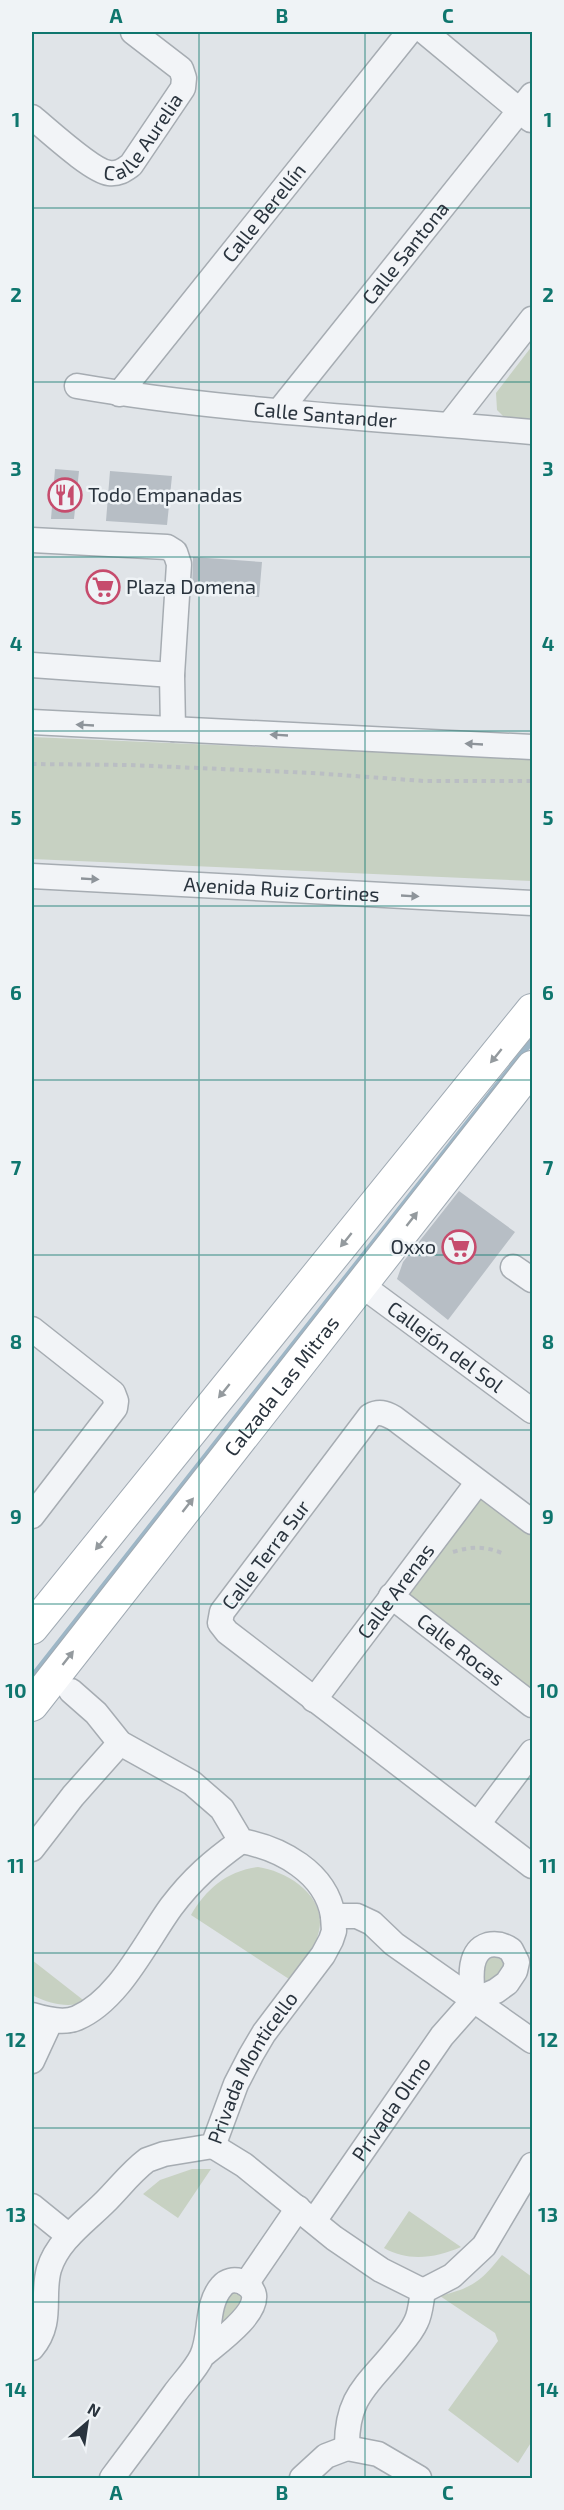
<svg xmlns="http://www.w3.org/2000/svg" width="564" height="2510" viewBox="0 0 564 2510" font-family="'Exo 2',sans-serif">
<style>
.green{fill:#c7d1c2}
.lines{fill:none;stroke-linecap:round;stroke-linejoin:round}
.stream{stroke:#9db6c6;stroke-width:6}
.building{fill:#b7bec5}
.minor-casing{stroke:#a6acb2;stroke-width:27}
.major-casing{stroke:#a0aab3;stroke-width:34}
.path{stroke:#babec3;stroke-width:4;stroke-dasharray:4.5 4.5;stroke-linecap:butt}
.minor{stroke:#f2f4f7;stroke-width:24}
.major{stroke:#fff;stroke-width:32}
.oneway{fill:#8e949a}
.oneway2{fill:#949a9e}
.grid{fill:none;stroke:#0f766e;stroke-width:1.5;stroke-opacity:0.55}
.labels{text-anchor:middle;stroke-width:5;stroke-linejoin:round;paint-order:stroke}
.street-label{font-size:20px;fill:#2a343e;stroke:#eff3f6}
.poi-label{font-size:20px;fill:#2a343e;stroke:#eff3f6;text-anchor:start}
.neatline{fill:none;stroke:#0f766e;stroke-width:2}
.grid-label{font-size:20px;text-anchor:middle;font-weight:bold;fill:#0f766e}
</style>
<rect width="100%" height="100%" fill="#e0e4e8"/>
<path class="green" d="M532 346V420L505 418 497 410 496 393Z
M32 737 532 759V881L32 859Z
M478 1482 532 1522V1705L391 1596Z
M258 1867C287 1871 327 1896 319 1931 315 1950 302 1966 289 1979L191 1915C206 1889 227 1871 258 1867Z
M489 1947 512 1962 486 1993 476 1970Z
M32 1960 87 2003C64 2007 53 2005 32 1995Z
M192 2169H211L178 2218 143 2194 160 2180Z
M409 2211 461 2247C436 2258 408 2262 384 2248Z
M502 2255 532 2277V2441L518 2463 448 2410 498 2341 495 2333 440 2296C474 2287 480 2282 502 2255Z
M230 2290 248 2296 218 2339 215 2324Z"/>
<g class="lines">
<path class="stream" d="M32 1677 532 1041"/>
</g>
<path class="building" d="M55 469 79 471 74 519H51Z
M110 471 172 476 167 525 106 521Z
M193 557 262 562 259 597 192 592Z
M459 1191 515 1232 448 1320 397 1279 403 1262Z"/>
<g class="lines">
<defs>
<g id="minor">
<path d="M425 32 531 120"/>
<path id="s1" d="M32 117C48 130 92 171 109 173 119 174 124 170 131 165L183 88 184 78 181 69 133 32"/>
<path id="s2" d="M77 386C227 412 381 418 532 432"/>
<path id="s3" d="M119 394 409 32"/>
<path id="s4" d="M280 410 532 95"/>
<path d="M450 424 532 319"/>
<path d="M32 540 167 547 175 552 179 564 172 675 173 729"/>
<path d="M32 665 172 675"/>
<path d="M32 722 532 747"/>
<path id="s5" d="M32 876 532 903"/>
<path d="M513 1267 532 1280"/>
<path id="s6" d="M360 1284 532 1411"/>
<path d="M32 1329 113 1393 116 1401 115 1408 32 1516"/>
<path d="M532 1522 394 1418C385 1413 379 1411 370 1416L222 1612 220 1623 227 1632 532 1866"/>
<path id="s7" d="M391 1596 532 1705"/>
<path d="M71 1691 96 1713 120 1743 192 1783 222 1809 241 1841C280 1848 326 1872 333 1916H357L372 1923 394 1944 532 2041"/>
<path id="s8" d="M314 1700 478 1482"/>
<path d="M478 1824 532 1752"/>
<path d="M32 1849 73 1796 120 1743"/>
<path d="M32 2015C45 2019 63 2024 77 2018 119 2000 145 1943 171 1907 193 1878 212 1862 241 1841"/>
<path d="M32 2061 51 2020"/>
<path d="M213 2146 244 2165 334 2238 381 2270 423 2291"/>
<path d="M32 2206 69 2236"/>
<path id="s9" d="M314 2221 442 2036 473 2001 496 1991 507 1983 515 1971 517 1962 511 1950C504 1945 497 1943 488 1945 466 1952 472 1984 473 2001"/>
<path d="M246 2284 298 2208"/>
<path id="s10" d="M32 2348C54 2322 41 2297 49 2269 58 2240 85 2222 105 2202 119 2188 131 2172 147 2160L164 2154 213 2146 236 2084 251 2055 264 2033 323 1955 331 1940 334 1931 333 1916"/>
<path d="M347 2448C346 2394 370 2384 400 2345 406 2338 412 2331 416 2322 421 2312 421 2301 423 2291L452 2276 484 2246 532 2165"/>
<path d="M347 2448 378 2454 419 2478"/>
<path d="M112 2478C133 2450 154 2422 175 2393 183 2382 196 2369 202 2356 212 2335 205 2305 222 2286 231 2275 251 2281 254 2295 257 2315 217 2343 202 2356"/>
<path d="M302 2478 326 2456 347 2448"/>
</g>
<g id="major">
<path d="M32 1628 532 1010"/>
<path id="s11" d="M32 1705 532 1067"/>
</g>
</defs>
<use href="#minor" class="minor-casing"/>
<use href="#major" class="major-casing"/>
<path class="path" d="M32 764 129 765 313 773 424 781H532
M453 1552C472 1546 486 1546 504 1554"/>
<use href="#minor" class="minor"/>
<use href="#major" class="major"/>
</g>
<defs><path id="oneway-solid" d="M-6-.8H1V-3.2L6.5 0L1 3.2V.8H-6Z" transform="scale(1.5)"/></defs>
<g class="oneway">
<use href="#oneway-solid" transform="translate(85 725) rotate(-177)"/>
<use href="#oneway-solid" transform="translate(279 735) rotate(-177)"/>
<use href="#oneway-solid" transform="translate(474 744) rotate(-177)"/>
<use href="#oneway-solid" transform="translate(90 879) rotate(3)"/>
<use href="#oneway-solid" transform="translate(410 896) rotate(3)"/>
</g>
<g class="oneway2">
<use href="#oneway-solid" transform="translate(496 1056) rotate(129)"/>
<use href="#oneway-solid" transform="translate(412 1219) rotate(-52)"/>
<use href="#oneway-solid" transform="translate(346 1240) rotate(129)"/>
<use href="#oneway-solid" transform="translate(224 1391) rotate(129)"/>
<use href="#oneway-solid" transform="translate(188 1505) rotate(-52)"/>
<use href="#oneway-solid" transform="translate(101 1543) rotate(129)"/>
<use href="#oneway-solid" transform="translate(68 1658) rotate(-52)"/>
</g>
<path class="grid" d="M199 32V2478M365 32V2478M32 208H532M32 382H532M32 557H532M32 731H532M32 906H532M32 1080H532M32 1255H532M32 1430H532M32 1604H532M32 1779H532M32 1953H532M32 2128H532M32 2302H532"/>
<defs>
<symbol id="restaurant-ring" viewBox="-11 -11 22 22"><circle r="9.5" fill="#eff3f6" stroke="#c64c6d" stroke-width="1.5"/><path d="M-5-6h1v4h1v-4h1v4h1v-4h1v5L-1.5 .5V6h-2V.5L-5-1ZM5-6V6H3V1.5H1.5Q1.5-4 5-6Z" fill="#c64c6d"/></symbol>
<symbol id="supermarket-ring" viewBox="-11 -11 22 22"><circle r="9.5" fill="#eff3f6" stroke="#c64c6d" stroke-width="1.5"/><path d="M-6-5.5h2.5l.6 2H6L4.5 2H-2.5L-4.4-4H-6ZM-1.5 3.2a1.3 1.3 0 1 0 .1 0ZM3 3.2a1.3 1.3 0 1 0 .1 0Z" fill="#c64c6d"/></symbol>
</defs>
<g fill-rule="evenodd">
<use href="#restaurant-ring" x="46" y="476" width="38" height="38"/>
<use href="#supermarket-ring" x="84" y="568" width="38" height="38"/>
<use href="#supermarket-ring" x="440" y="1228" width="38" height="38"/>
</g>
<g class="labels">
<g class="street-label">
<text dy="7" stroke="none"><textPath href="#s1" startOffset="147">Calle Aurelia</textPath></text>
<text dy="7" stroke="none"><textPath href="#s3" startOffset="232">Calle Berellín</textPath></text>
<text dy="7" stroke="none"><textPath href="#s4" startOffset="201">Calle Santona</textPath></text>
<text dy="7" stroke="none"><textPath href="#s2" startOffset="250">Calle Santander</textPath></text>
<text dy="7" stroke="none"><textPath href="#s5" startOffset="250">Avenida Ruiz Cortines</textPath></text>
<text dy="7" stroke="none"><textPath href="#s6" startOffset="106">Callejón del Sol</textPath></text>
<text dy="7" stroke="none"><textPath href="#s11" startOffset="405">Calzada Las Mitras</textPath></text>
<text transform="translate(266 1555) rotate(-53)" y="7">Calle Terra Sur</text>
<text dy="7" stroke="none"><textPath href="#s8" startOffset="136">Calle Arenas</textPath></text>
<text dy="7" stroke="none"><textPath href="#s7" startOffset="88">Calle Rocas</textPath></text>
<text dy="7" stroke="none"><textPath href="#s10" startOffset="386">Privada Monticello</textPath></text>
<text dy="7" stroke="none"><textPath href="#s9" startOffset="136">Privada Olmo</textPath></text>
</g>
<g class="poi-label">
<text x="88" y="502">Todo Empanadas</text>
<text x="126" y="594">Plaza Domena</text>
<text x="436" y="1254" text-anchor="end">Oxxo</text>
</g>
</g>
<rect width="564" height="2510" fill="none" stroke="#eff3f6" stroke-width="66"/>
<g transform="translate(87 2423) rotate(29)" stroke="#eff3f6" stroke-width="4.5" paint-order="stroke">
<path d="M0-4.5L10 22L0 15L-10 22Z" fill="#2a343e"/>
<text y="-9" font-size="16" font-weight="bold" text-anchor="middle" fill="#2a343e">N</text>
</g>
<rect x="33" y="33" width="498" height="2444" class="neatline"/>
<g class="grid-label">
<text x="116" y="23">A</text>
<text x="282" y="23">B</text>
<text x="448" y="23">C</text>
<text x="16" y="127">1</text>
<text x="548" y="127">1</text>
<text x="16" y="302">2</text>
<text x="548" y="302">2</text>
<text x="16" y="476">3</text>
<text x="548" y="476">3</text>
<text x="16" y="651">4</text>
<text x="548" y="651">4</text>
<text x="16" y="825">5</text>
<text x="548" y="825">5</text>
<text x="16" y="1000">6</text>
<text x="548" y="1000">6</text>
<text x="16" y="1175">7</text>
<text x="548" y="1175">7</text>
<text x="16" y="1349">8</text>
<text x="548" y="1349">8</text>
<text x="16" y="1524">9</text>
<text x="548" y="1524">9</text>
<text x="16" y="1698">10</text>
<text x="548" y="1698">10</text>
<text x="16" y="1873">11</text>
<text x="548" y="1873">11</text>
<text x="16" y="2047">12</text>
<text x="548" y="2047">12</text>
<text x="16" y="2222">13</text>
<text x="548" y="2222">13</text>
<text x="16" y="2397">14</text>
<text x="548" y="2397">14</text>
<text x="116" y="2500">A</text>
<text x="282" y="2500">B</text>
<text x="448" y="2500">C</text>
</g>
</svg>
